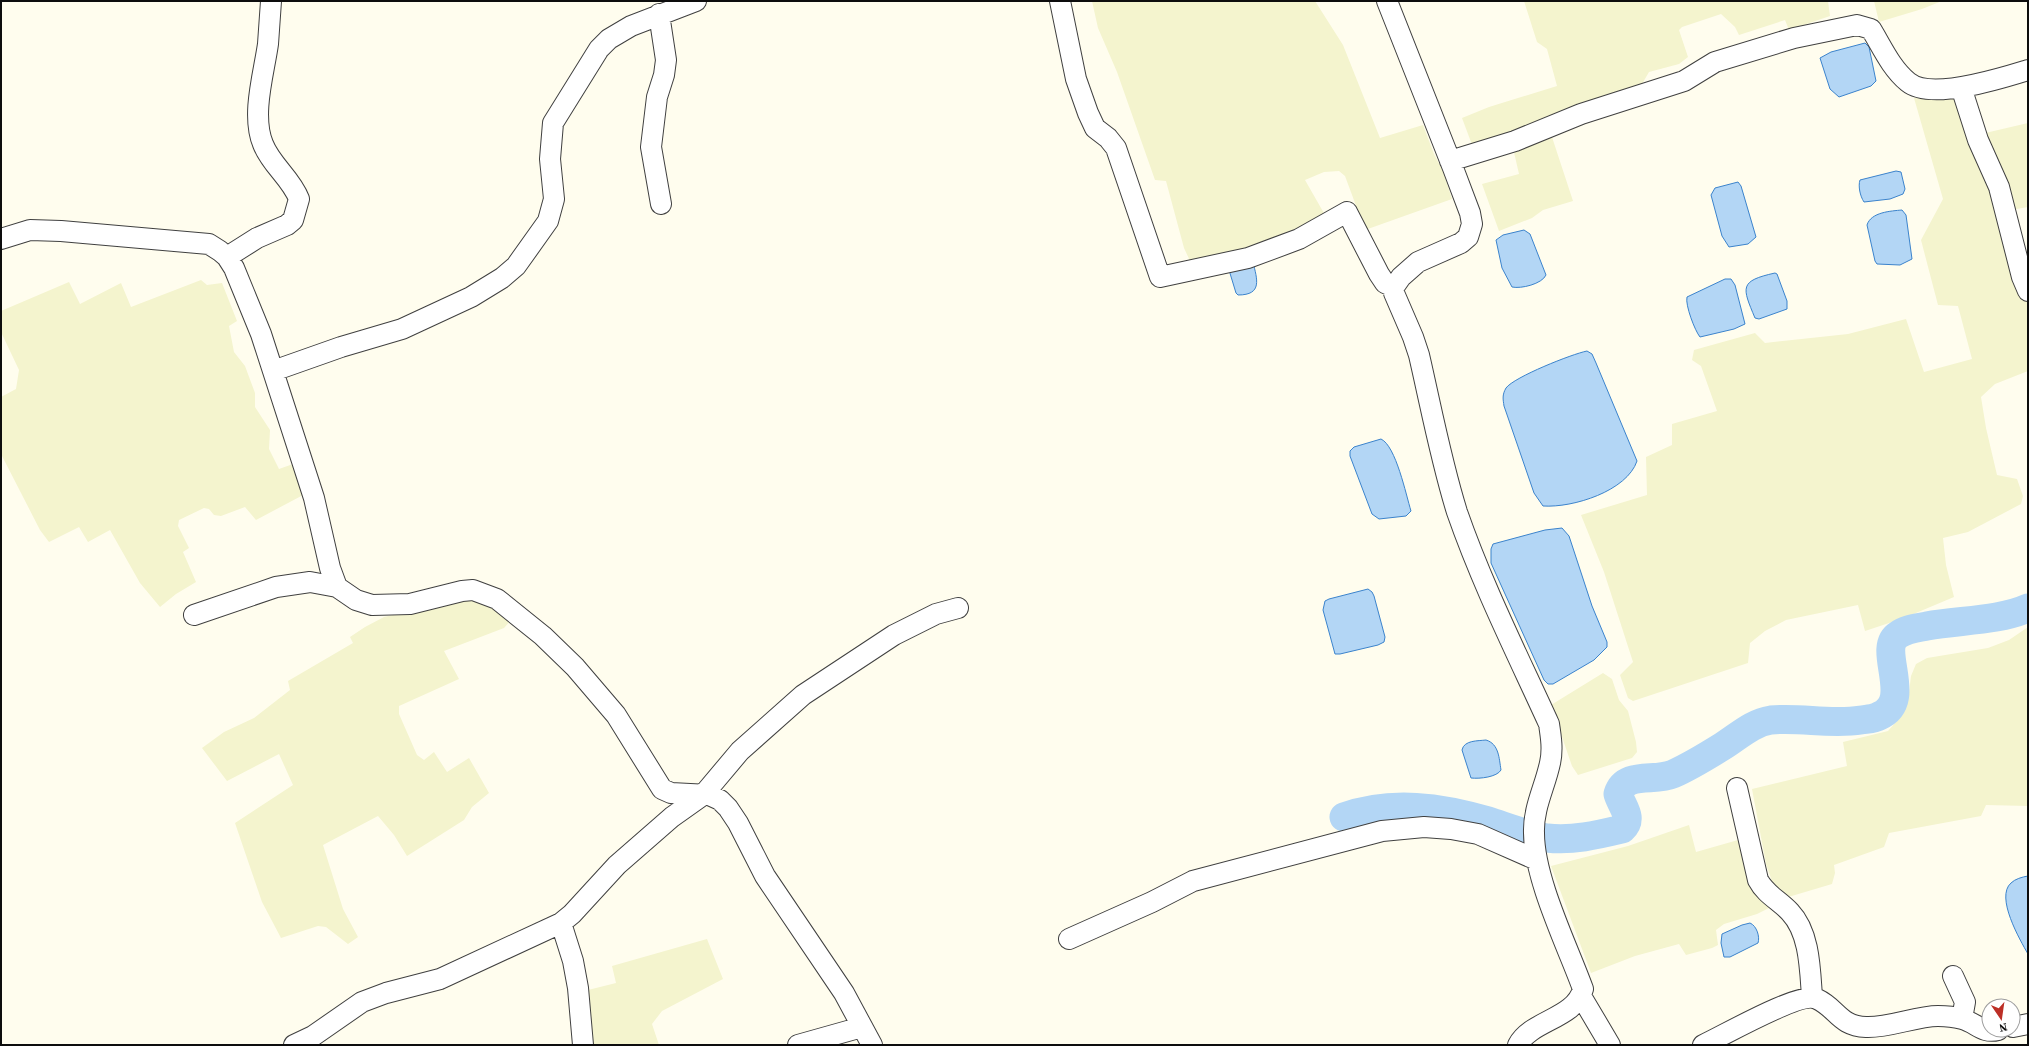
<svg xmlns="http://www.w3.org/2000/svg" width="2029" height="1046" viewBox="0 0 2029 1046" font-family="'Source Serif 4',serif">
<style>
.farmland{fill:#f4f4ce}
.water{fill:#b3d6f5;stroke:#3b83cc}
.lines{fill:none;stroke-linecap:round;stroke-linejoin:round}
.river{stroke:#b3d6f5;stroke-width:29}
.minor-casing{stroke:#404040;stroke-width:22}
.minor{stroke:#fff;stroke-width:20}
</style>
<rect width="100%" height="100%" fill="#fffdee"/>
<path class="farmland" d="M1092 1H1315L1343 45 1380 138 1423 125 1434 154 1443 171 1452 199 1365 230 1345 176 1339 171 1324 172 1305 180 1325 215 1276 243 1191 263 1184 248 1166 181 1155 180 1117 72 1098 28Z
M1524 1H1828L1830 16 1789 30 1785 20 1739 35 1735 27 1721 14 1682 27 1679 30 1688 57 1679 64 1649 72 1642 84 1593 100 1474 150 1462 118 1489 107 1557 86 1547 49 1537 42Z
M1874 1H1942L1922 9 1879 22Z
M1953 94 1988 174 2021 292 2028 303V371L1995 384 1981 397 1986 428 1997 475 2017 479 2023 496 2021 504 1968 532 1943 538 1946 565 1954 597 1904 618 1865 631 1858 605 1786 620 1765 631 1750 643 1748 663 1633 701 1628 698 1620 675 1633 662 1604 572 1581 515 1647 495 1646 457 1672 445V424L1717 411 1701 366 1692 360 1694 350 1755 333 1765 343 1848 334 1906 319 1924 372 1972 359 1958 306 1938 305 1921 240 1943 199 1914 98Z
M2028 123V207L2011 210 1981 134Z
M1551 134 1573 201 1543 210 1532 218 1499 231 1482 184 1519 174 1513 148Z
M201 280 207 285 222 283 237 321 229 326 234 352 245 366 255 393V407L270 430 269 449 279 469 293 464 305 494 256 520 245 507 221 516 214 515 209 509 204 508 179 520 178 526 189 548 183 552 196 582 176 594 160 607 140 583 110 530 88 542 79 527 49 542 40 530 1 454V397L16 389 19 370 1 332V311L69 282 80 304 121 283 131 307Z
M473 598 482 599 511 620 504 628 444 651 459 679 399 706V714L417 755 424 760 434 752 447 772 469 758 489 793 472 807 464 820 407 856 394 835 378 816 323 845 343 909 358 937 348 944 326 927 318 926 281 938 262 902 235 823 293 785 279 754 227 781 202 748 224 732 254 718 290 690 288 681 353 643 350 637 365 627 384 617 397 614 421 612Z
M2028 627V806L1986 805 1981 816 1889 833 1884 847 1834 865 1835 873 1832 884 1785 898 1774 887 1766 864 1752 789 1847 766 1843 742 1888 731 1903 714 1908 701 1911 676 1916 664 1927 658 1988 648 2009 640Z
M1603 673 1612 679 1619 700 1628 711 1636 742 1637 752 1632 758 1578 775 1572 766 1551 705Z
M1689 825 1696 852 1738 840 1757 894 1769 908 1757 914 1724 924 1716 930 1718 945 1712 948 1686 955 1679 944 1635 956 1591 973 1551 866 1628 846Z
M707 939 723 979 662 1011 652 1024 659 1045H592L588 990 616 983 612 966Z"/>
<path class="water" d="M1865 43 1869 47 1876 81 1871 86 1839 97 1830 89 1820 58 1831 52Z
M1896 171 1901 172 1905 189 1903 194 1890 199 1864 202C1860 196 1858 186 1860 180Z
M1738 182 1741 186 1756 237 1748 244 1729 247 1722 236 1711 195 1715 188Z
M1902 210 1906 215 1912 259 1900 265 1877 264 1875 261 1867 225C1871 212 1891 211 1902 210Z
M1524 230 1530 234 1546 275C1542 284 1521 289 1512 287L1502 268 1496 240 1503 235Z
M1253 262C1257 279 1263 295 1238 295L1236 293 1229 270Z
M1775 273 1777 274 1787 301V309L1759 319 1755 318C1742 287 1739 281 1775 273Z
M1725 279H1731L1735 285 1745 324 1734 329 1700 337C1695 331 1685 305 1687 297Z
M1587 351 1592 354 1596 363 1637 461C1627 491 1573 508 1543 506L1534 493 1504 406C1503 399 1502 395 1506 388 1514 377 1572 354 1587 351Z
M1381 439C1396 446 1406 495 1411 511L1406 516 1379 519 1372 514 1350 456V451L1354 447Z
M1562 528 1569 536 1592 606 1607 642V647L1594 660 1553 684H1548L1544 680 1491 563V549L1493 544 1545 530Z
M1368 589 1372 592 1374 596 1385 637 1384 642 1378 645 1340 654H1335L1323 610 1325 601 1329 599Z
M1486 740C1499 744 1499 758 1501 770 1497 777 1480 779 1471 778L1462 750C1464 740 1478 741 1486 740Z
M2028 876V954C2020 940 1995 897 2011 883 2015 879 2022 877 2028 876Z
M1750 923C1757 926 1760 937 1758 943L1730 957H1724L1721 943 1722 934 1742 925Z"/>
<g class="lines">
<path class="river" d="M1344 817C1391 800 1441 807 1488 821 1507 827 1526 835 1547 838 1572 841 1597 835 1622 829 1634 818 1622 807 1618 794 1625 771 1654 782 1673 774 1691 766 1707 756 1723 746 1739 736 1752 723 1771 720 1801 717 1830 725 1861 720 1867 719 1874 719 1879 716 1915 701 1876 649 1898 635 1906 629 1917 628 1927 626 1959 620 1999 621 2028 608"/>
<defs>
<path id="minor" d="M1060 1 1076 79 1088 113 1095 128 1108 138 1116 148 1160 277 1248 258 1299 239 1347 212 1379 274 1385 283 1394 287
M1387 1 1453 168 1470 213 1472 224 1468 237 1461 243 1418 262 1401 277 1394 287V293L1413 337 1419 355C1431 407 1441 461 1457 512 1482 584 1517 654 1549 724 1551 737 1553 750 1550 763 1545 787 1533 808 1534 833 1534 879 1567 945 1583 989 1575 1019 1531 1020 1518 1045
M659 14 666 60 664 75 657 97 651 147 661 204
M1961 87 1978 140 1999 187 2022 277 2028 291
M1450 161 1515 141 1581 114 1684 81 1715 62 1794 38 1857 25 1871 29C1882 47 1891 68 1908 82 1931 101 2002 78 2028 70
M1 239 30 230 61 231 209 244 220 251 227 257 234 268 261 334 314 498 330 568 337 587 356 600 372 605 410 604 462 591 473 590 497 599 543 636 575 667 616 715 662 789 671 793 709 795 720 800 728 808 738 823 765 876 844 993 872 1045
M227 257 257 238 287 225 293 220 299 199C291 178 271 165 263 144 251 115 264 73 268 44 269 30 270 15 271 1
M273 371 341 347 402 329 471 297 502 278 516 266 548 221 554 199 550 159 553 123 599 49 609 39 631 26 696 1
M194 615 276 587 310 582 337 587
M1737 788 1758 880C1766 895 1779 900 1790 912 1810 933 1810 970 1812 997
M561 923 573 961 578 988 583 1045
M1069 939 1152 902 1193 881 1382 831 1424 827 1451 829 1478 834 1537 860
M1953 976 1965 1002 1962 1019
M1581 996 1610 1045
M2013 1027 2028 1024
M294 1045 313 1036 362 1002 386 993 440 979 561 923 572 914 617 865 672 817 703 795 740 751 803 695 894 635 936 614 958 608
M798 1045 862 1027
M1703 1045C1723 1036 1800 991 1817 999 1837 1008 1839 1026 1866 1027 1889 1028 1916 1016 1938 1016 1945 1016 1955 1017 1962 1019 1977 1023 1982 1034 1998 1030"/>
</defs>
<use href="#minor" class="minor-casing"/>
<use href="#minor" class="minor"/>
</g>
<rect width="2029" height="1046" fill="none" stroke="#0d0d0d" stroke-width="4"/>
<g transform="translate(2001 1018) rotate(167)"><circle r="19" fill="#ffffff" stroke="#9e9e9e"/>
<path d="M0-3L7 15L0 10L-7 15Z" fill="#bc2f26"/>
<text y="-6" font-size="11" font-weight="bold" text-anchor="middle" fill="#0d0d0d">N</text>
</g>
</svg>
